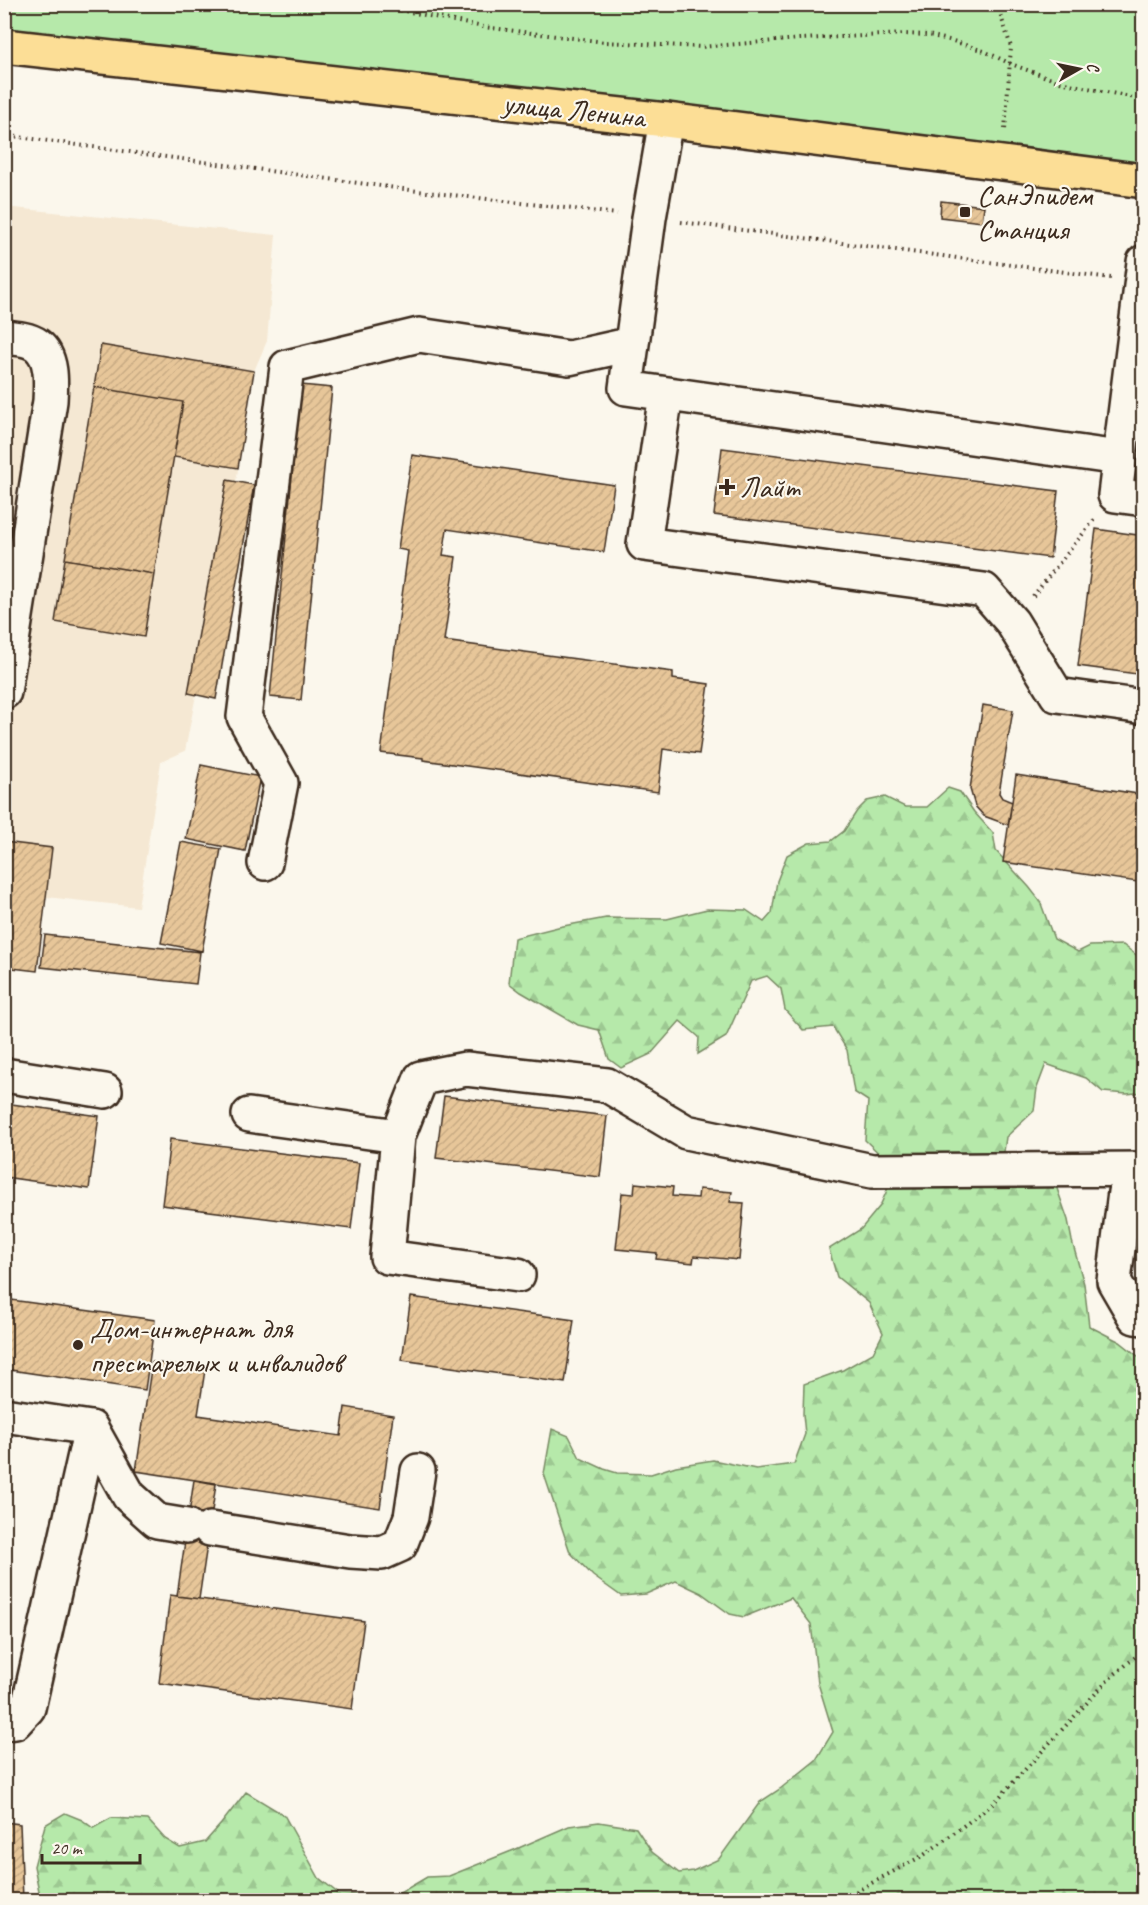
<svg xmlns="http://www.w3.org/2000/svg" width="1148" height="1905" viewBox="0 0 1148 1905" font-family="Caveat,sans-serif">
<style>
.built{fill:#f5e8d3}
.forest{fill:url(#forest-firs);stroke:#788a64;stroke-width:1.5}
.green{fill:#b6e9aa;stroke:#788a64;stroke-width:1.5}
.building{fill:url(#building-hatch);stroke:#3b2a1e;stroke-width:1.5}
.lines{fill:none;stroke-linecap:round;stroke-linejoin:round}
.minor-casing{stroke:#3b2a1e;stroke-width:38}
.major-casing{stroke:#3b2a1e;stroke-width:38}
.path{stroke:#3b2a1e;stroke-width:4;stroke-dasharray:1.5 4.5;stroke-linecap:butt}
.minor{stroke:#fbf7ec;stroke-width:33}
.major{stroke:#fcde96;stroke-width:33}
.poi-dot{fill:#3b2a1e;stroke:#fbf7ec;stroke-width:2}
.labels{text-anchor:middle;stroke-width:4.5;stroke-linejoin:round;paint-order:stroke}
.street-label{font-size:30px;fill:#3b2a1e;stroke:#fbf7ec}
.poi-label{font-size:30px;fill:#3b2a1e;stroke:#fbf7ec;text-anchor:start}
</style>
<defs>
<pattern id="forest-firs" width="22" height="20" patternUnits="userSpaceOnUse" patternTransform="scale(1.5)"><rect width="22" height="20" fill="#b6e9aa"/><path d="M5 1l3.5 6h-7zM16 11l3.5 6h-7z" fill="#9dc892"/></pattern>
<pattern id="building-hatch" width="6" height="6" patternUnits="userSpaceOnUse" patternTransform="scale(1.5)"><rect width="6" height="6" fill="#e7c699"/><path d="M-1 1l2-2M0 6l6-6M5 7l2-2" fill="none" stroke="#c7aa83"/></pattern>
</defs>
<rect width="100%" height="100%" fill="#fbf7ec"/>
<filter id="ink" filterUnits="userSpaceOnUse"><feTurbulence type="fractalNoise" baseFrequency=".0167" numOctaves="2"/><feDisplacementMap in="SourceGraphic" scale="12" xChannelSelector="R" yChannelSelector="G"/><feConvolveMatrix kernelMatrix="1 2 1 2 8 2 1 2 1" color-interpolation-filters="sRGB"/></filter>
<g filter="url(#ink)">
<path class="built" d="M5 207 276 235 267 341 254 371 236 482 227 481 188 693 196 695 185 751 161 762 138 907 46 897 5 842Z"/>
<path class="forest" d="M948 788 960 792 974 812 993 833 996 851 1029 887 1040 901 1054 939 1078 952 1090 946 1123 945 1143 960V1092L1127 1094 1103 1092 1086 1078 1046 1064 1037 1088 1034 1111 1006 1137 1003 1159 1053 1177 1068 1220 1072 1241 1084 1284 1089 1326 1120 1342 1143 1360V1900H38L39 1891 34 1866 45 1825 65 1813 82 1820 93 1828 111 1818 148 1820 165 1839 180 1848 205 1842 221 1824 246 1792 284 1815 319 1878 339 1894 393 1897 427 1877 449 1876 514 1850 569 1826 599 1822 636 1828 652 1852 679 1873 693 1871 719 1859 760 1802 780 1789 816 1760 833 1732 818 1683 811 1624 791 1598 744 1617 730 1614 701 1593 676 1581 646 1594 621 1596 593 1576 570 1552 544 1474 552 1429 569 1436 580 1458 604 1469 617 1473 651 1474 676 1466 713 1460 756 1469 794 1464 805 1434 803 1414 804 1384 843 1370 873 1353 883 1333 869 1303 837 1277 829 1249 861 1229 880 1206 896 1170 865 1140 868 1101 854 1092 847 1050 833 1027 803 1030 785 1010 781 989 767 976 751 981 726 1037 698 1054 699 1037 680 1021 651 1054 621 1068 609 1059 599 1030 578 1025 521 992 509 983 514 938 558 927 606 918 667 919 707 909 746 910 764 922 772 913 777 881 787 855 809 843 831 841 844 831 857 811 867 801 885 797 905 807H927Z"/>
<path class="green" d="M5 4 1143 5V181L5 46Z"/>
<path class="building" d="M941 201 984 206 982 222 940 217Z
M101 345 254 371 238 468 174 457 183 402 94 387Z
M301 385 332 388 301 700 270 697Z
M94 387 183 402 154 574 65 559Z
M722 448 1058 491 1050 558 714 515Z
M412 455 614 485 604 552 447 529 443 555 456 557 444 641 673 672V679L709 684 699 754 663 749 658 792 423 760V758L381 753 408 551 398 549Z
M227 480 254 485 216 699 188 693Z
M1096 529 1144 536V675L1078 666Z
M65 559 154 574 144 637 55 622Z
M983 705 1013 710 999 793 1002 798 1012 802 1008 825 984 816 975 806 970 789Z
M201 765 260 777 245 851 186 839Z
M1016 775 1144 795V883L1003 862Z
M4 842 52 848 37 971 4 967Z
M181 842 221 849 202 951 161 943Z
M45 935 200 952 196 984 41 967Z
M444 1096 607 1116 600 1177 436 1158Z
M4 1103 99 1116 89 1189 4 1177Z
M170 1139 359 1163 351 1229 162 1205Z
M635 1183 673 1187 672 1196 698 1198 699 1189 732 1192 730 1202 744 1203 739 1260 694 1256 693 1263 656 1259 657 1253 616 1249 622 1193 634 1194Z
M411 1297 574 1320 565 1383 402 1360Z
M4 1299 155 1320 145 1390 4 1369Z
M152 1362 205 1370 198 1415 341 1436 345 1407 393 1415 380 1508 136 1471Z
M194 1480 216 1484 199 1599 177 1596Z
M170 1595 364 1621 352 1709 159 1683Z
M4 1822 20 1824 23 1900H4Z"/>
<g class="lines">
<defs>
<path id="minor" d="M1144 262 1115 495 1144 499
M4 337C15 338 29 339 37 345 53 357 51 383 50 401L4 692
M632 344 626 388 1119 458
M666 394 644 544 984 590 1012 622 1057 695 1144 707
M265 863 281 783 244 717 287 367 419 335 569 358 632 344 649 218 666 120
M4 1075 105 1091
M249 1115 398 1136 421 1078 466 1069 607 1085 686 1132 872 1171 1144 1169
M398 1136 387 1257 518 1275
M1144 1180 1125 1192 1114 1281 1135 1317 1144 1318
M4 1415 91 1428 28 1708 15 1722 4 1723
M91 1428 129 1496 157 1521 187 1526
M210 1529 350 1551 382 1553 400 1545 411 1517 418 1471"/>
<path id="major" d="M4 46 666 120 1144 181"/>
</defs>
<use href="#minor" class="minor-casing"/>
<use href="#major" class="major-casing"/>
<path class="path" d="M346 4 400 10 483 27 605 42 701 47 800 39 905 34 928 35 953 41 984 51 1011 64 1060 82 1144 100
M997 4 1011 47 1005 130
M4 135 418 191 617 214
M681 222 1111 278
M1033 596 1094 520
M840 1900 924 1855 993 1804 1110 1678 1144 1650"/>
<use href="#minor" class="minor"/>
<use href="#major" class="major"/>
</g>
</g>
<g class="poi-dot">
<rect x="959" y="206" width="12" height="12" rx="3"/>
<path d="M724 478h6v6h6v6h-6v6h-6v-6h-6v-6h6z"/>
<circle cx="78" cy="1345" r="6"/>
</g>
<g class="labels">
<g class="street-label">
<text transform="translate(574 110) rotate(6)" y="10">улица Ленина</text>
</g>
<g class="poi-label">
<text x="977" y="205">СанЭпидем<tspan x="977" dy="34">Станция</tspan></text>
<text x="740" y="497">Лайт</text>
<text x="90" y="1338">Дом-интернат для<tspan x="90" dy="34">престарелых и инвалидов</tspan></text>
</g>
</g>
<rect width="1148" height="1905" fill="none" stroke="#fbf7ec" stroke-width="24"/>
<rect x="12" y="12" width="1124" height="1881" fill="none" stroke="#3b2a1e" stroke-width="2" filter="url(#ink)"/>
<g transform="translate(1079 69) rotate(81)" stroke="#fbf7ec" stroke-width="4.5" paint-order="stroke">
<path d="M0-4.5L10 22L0 15L-10 22Z" fill="#3b2a1e"/>
<text y="-9" font-size="16" font-weight="bold" text-anchor="middle" fill="#3b2a1e">С</text>
</g>
<path d="M42 1854v9h98v-9" fill="none" stroke="#3b2a1e" stroke-width="3"/>
<text x="51" y="1854" font-size="18" fill="#3b2a1e" stroke="#fbf7ec" stroke-width="4.5" paint-order="stroke">20 m</text>
</svg>
